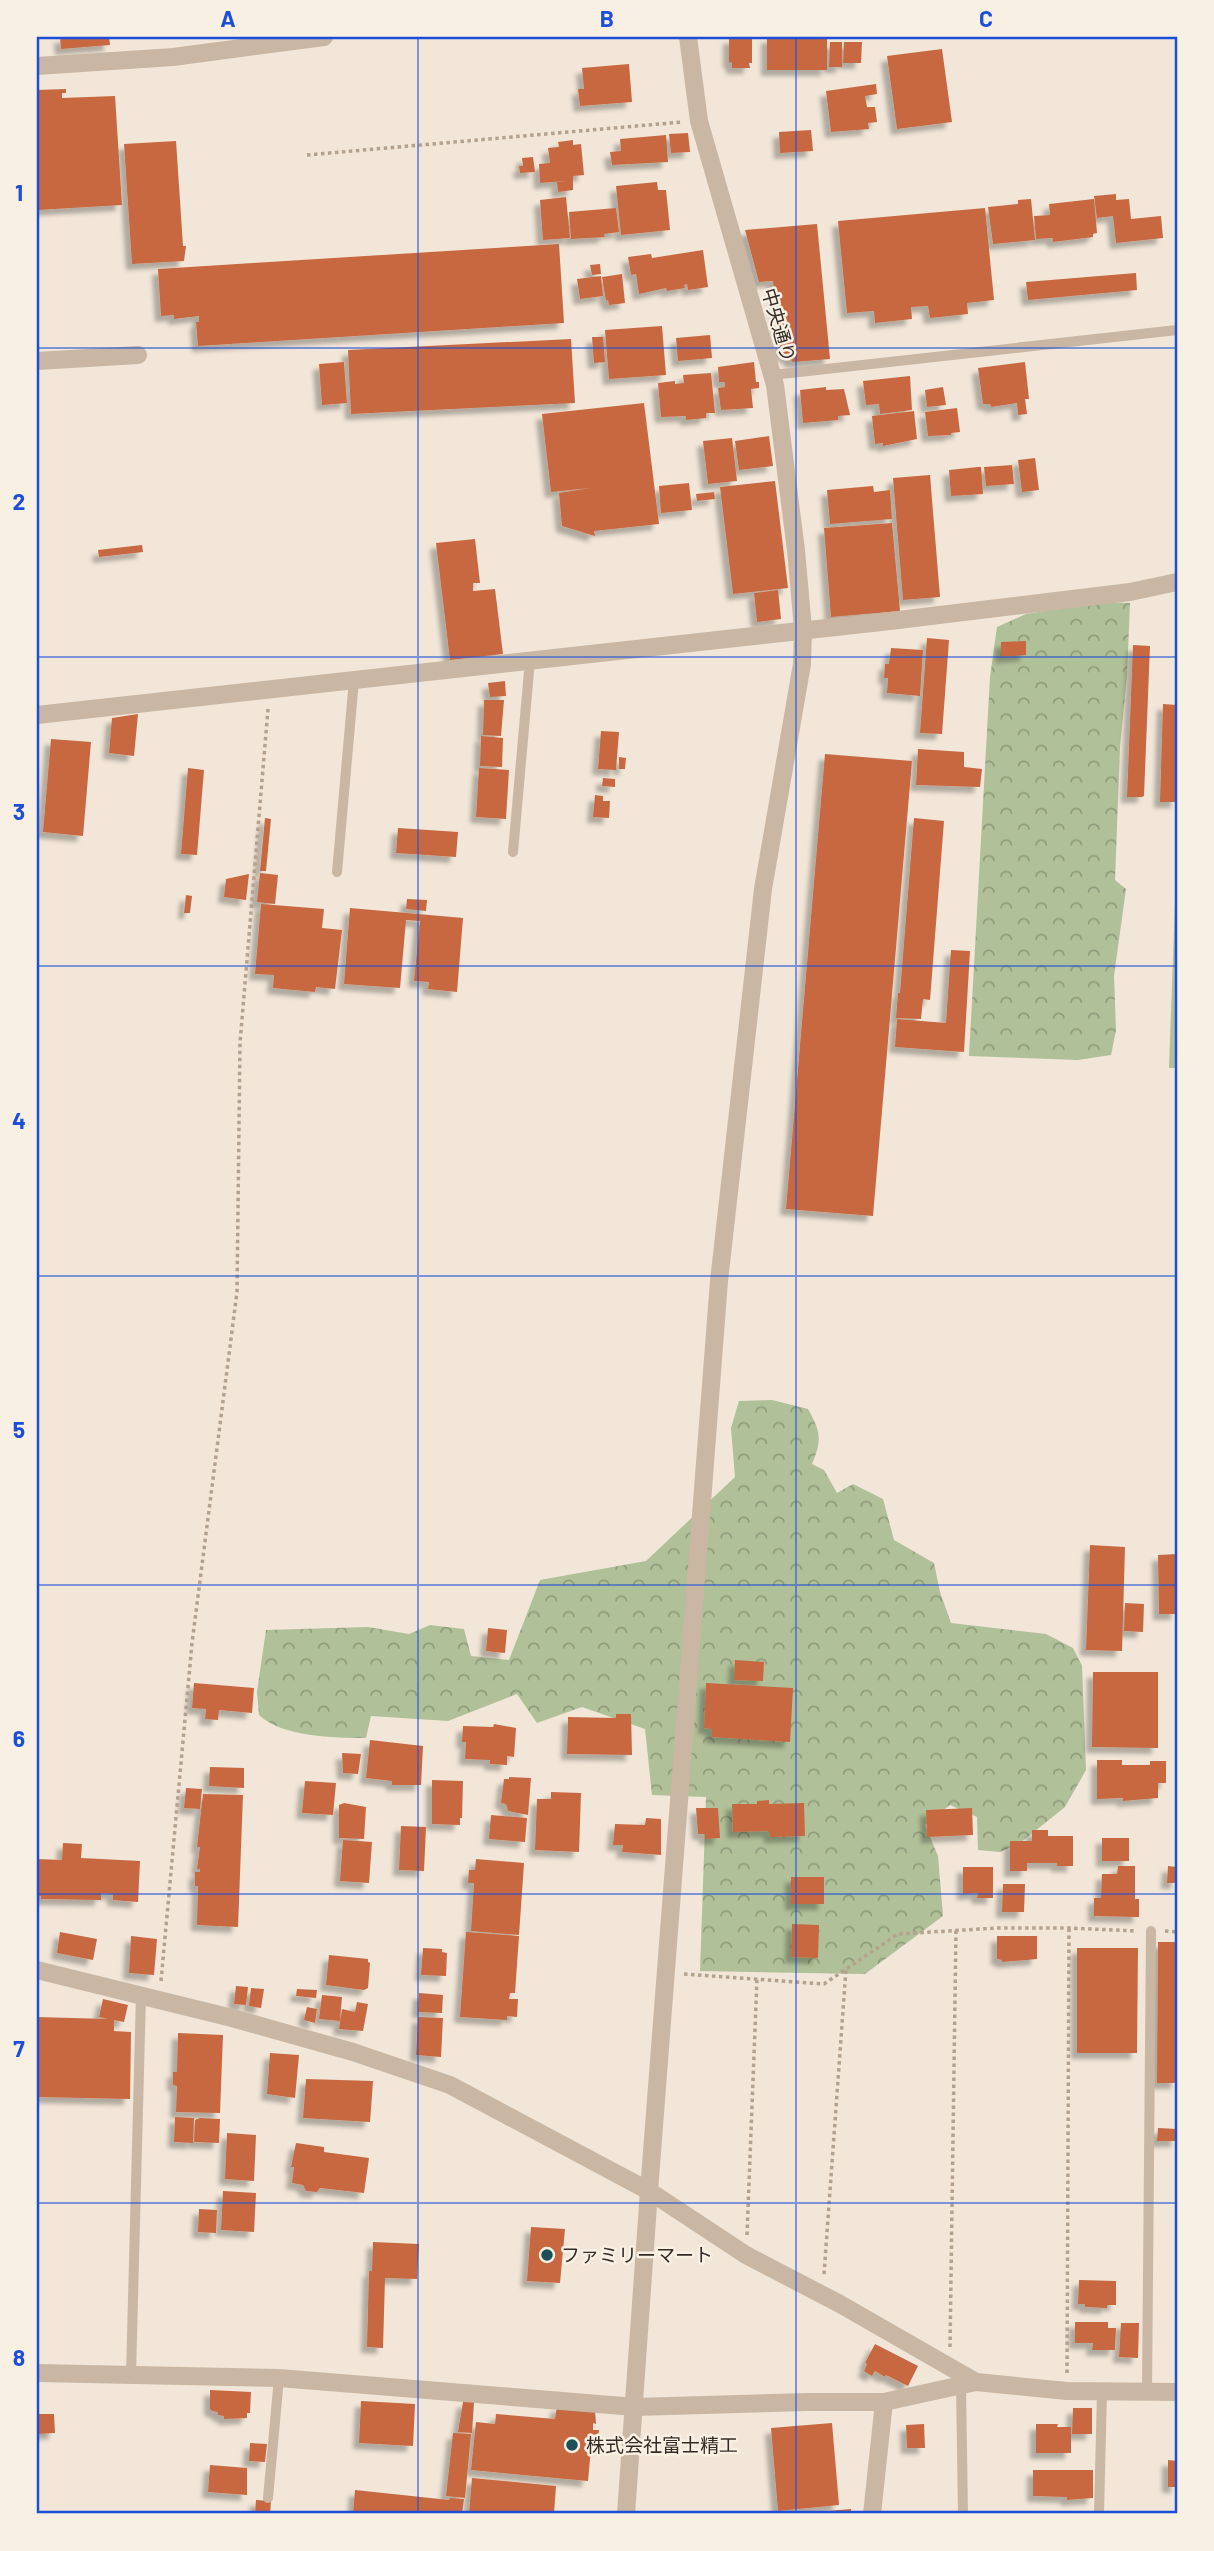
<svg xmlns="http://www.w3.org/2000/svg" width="1214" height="2551" viewBox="0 0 1214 2551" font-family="Barlow,'Noto Sans JP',sans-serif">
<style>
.forest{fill:url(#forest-crowns)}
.building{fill:#c76840;filter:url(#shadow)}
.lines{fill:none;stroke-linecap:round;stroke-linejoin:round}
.path{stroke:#b4a18e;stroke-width:3.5;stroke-dasharray:3.5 3.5;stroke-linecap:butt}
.service{stroke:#c9b7a4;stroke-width:10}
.minor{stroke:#c9b7a4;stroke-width:18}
.tertiary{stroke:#c9b7a4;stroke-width:18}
.grid{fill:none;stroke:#1d4ed8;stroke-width:2;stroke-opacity:0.55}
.poi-dot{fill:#1b4e55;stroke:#f9f0e4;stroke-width:2.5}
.labels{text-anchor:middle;stroke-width:5;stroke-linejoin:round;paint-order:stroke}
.street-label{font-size:19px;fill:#342b26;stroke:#f9f0e4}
.poi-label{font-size:19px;fill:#342b26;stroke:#f9f0e4;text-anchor:start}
.neatline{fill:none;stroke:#1d4ed8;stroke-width:2.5}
.grid-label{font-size:23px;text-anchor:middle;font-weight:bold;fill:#1d4ed8}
</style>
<defs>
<pattern id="forest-crowns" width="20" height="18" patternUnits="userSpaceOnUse" patternTransform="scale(1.75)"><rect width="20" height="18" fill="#b0c098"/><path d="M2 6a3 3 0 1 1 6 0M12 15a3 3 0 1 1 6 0" fill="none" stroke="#909c7c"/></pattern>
<filter id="shadow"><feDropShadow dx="-6" dy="6" stdDeviation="2" flood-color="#0004"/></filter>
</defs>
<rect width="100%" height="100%" fill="#f1e6d8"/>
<path class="forest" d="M1100 602 1130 603 1127 675 1120 747 1115 880 1126 889 1114 976 1116 1030 1111 1055 1078 1060 969 1056 990 677 997 627 1026 614Z
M1177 846V1068H1169Z
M772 1400 808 1409C821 1432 822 1440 812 1464L824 1470 837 1493 853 1484 883 1499 894 1540 934 1563 940 1592 951 1623 1046 1634 1073 1648 1082 1666 1086 1770 1065 1807 1020 1843 1000 1852 978 1850 977 1817 950 1805 925 1825 938 1856 943 1916 865 1974 700 1971 706 1797 652 1795 645 1729 582 1707 537 1723 517 1694 448 1721 371 1716 366 1738C335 1738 282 1737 259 1715L257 1692 266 1630 368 1627 409 1634 430 1625 464 1629 471 1656 509 1660 540 1580 646 1561 735 1477 731 1428 739 1401Z"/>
<path class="building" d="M60 37H109L110 45 61 49Z
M767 37 827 38V70H767Z
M729 38H752V63H749L750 68H732V62L729 63Z
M830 42H842V67H829Z
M844 42H862L861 63H843Z
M942 49 952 122 897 129 887 56Z
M629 64 632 102 580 106 578 89H584L582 68Z
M876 84 877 94 865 96 867 107H875L877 122 868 123 869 129 831 132 826 91Z
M66 89V93H62V98L115 96 122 205 37 210V90Z
M811 130 813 151 780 153 779 132Z
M688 133 690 152 671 153 669 134Z
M666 135 668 162 612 165 610 152 621 151 620 139Z
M573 140V145L581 144 584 175 573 176V190L558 192 557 182 565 181 540 183 539 164 550 163 548 148 559 147 558 142Z
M176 141 183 246H186L184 261 132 264 124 144Z
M533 157 535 172 520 173 519 166H523L522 158Z
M657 182 658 190H666L670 230 621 235 616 186Z
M1116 194V200L1129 199 1131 219 1161 216 1163 238 1116 243 1113 216 1097 218 1094 196Z
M566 197 570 238 543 240 540 200Z
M1031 199 1035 240 993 244 988 207 1018 204V200Z
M1094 199 1097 233 1093 234V237L1053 242V238L1036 239 1034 216 1050 215 1049 204Z
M616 208 619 232 604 234 605 237 571 239 569 212Z
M985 208 994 300 967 303 968 314 930 318 928 306 911 307 912 319 875 323 874 311 847 313 838 221Z
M817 224 830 359 793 362 780 351 773 281 759 282 745 230Z
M559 244 564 323 198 346 196 322H199V316L174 319V315L161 316 158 269Z
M703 250 708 287 688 290 687 284 684 285 685 288 667 291 666 288 639 294 636 274 631 275 628 257 651 254 652 258Z
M600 264 601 274 592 275 590 265Z
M1136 273 1137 290 1028 300 1026 282Z
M622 274 625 303 609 305 608 300 606 301 602 277Z
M601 276 603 296 580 299 577 279Z
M662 326 666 375 609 379 605 330Z
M710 335 712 358 678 361 676 338Z
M592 337H603L605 362 594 363Z
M571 339 575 403 351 414 348 350Z
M344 362 347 403 322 405 319 364Z
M754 362 756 382H759V388L751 389 753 408 721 410 718 388 725 387V382H719L718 367Z
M1025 362 1029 399H1025L1027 414 1018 415 1017 403 991 407 990 404H983L978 368Z
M711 373 715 413H706V418L686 420V416L661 417 658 383 675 381V384L684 383 683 375Z
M910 376 912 410 880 414 879 404 866 405 863 381Z
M826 387V390L844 389 850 415 838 416V420L803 423 800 390Z
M943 387 946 405 927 407 925 390Z
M644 403 659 524 594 531 595 536 562 526 559 493 590 488 551 492 542 414Z
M957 408 960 432 951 433V435L928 436 925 412Z
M914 411 917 439 883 446V443L875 444 872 416Z
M769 436 773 466 739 470 735 441Z
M732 438 737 481 708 484 703 441Z
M1035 458 1039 490 1022 492 1018 460Z
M1012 465 1014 484 986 486 984 467Z
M978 467H981L983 494 951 496 949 470Z
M930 475 940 597 903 600 893 478Z
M775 481 788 588 733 594 720 487Z
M689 483 692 510 661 513 659 486Z
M873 486 874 492 890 490 892 519 830 524 827 490Z
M714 492 715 499 697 501 696 494Z
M892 523 900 611 831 617 824 528Z
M475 539 480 583H473V591L495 589 503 654 450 660 436 543Z
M142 545 143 552 99 557 98 550Z
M778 590 781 619 757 622 754 593Z
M927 638 949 640 942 734 920 733Z
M1026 641V655L1001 657V642Z
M1133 645 1150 646 1144 796 1142 797H1127Z
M891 648 923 650 920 696 887 693 888 678H884L885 664H889Z
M505 681 506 696 490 697 488 683Z
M484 700H504L501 736 483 735Z
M1163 704 1177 705V802H1160Z
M138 714 134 756 109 753 112 718Z
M601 731 619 732 616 770 598 769Z
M481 736 503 738 502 767 480 766Z
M51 739 91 742 83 836 43 832Z
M918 749 964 752V767L982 769 980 787 916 785Z
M825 754 912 761 873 1216 786 1209Z
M619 757 626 758 625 769H619Z
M188 768 204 770 197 855 181 854Z
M479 768 509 770 506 819 476 817Z
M603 778 615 779V787L602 786Z
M595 795 603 796V801H610L609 818 593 817Z
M265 818 271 819 266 871H260Z
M914 818 944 821 930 1000 923 999 921 1019 896 1018 898 993H900Z
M398 828 458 832 456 857 396 853Z
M260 873 278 875 275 904 257 902Z
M249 874 246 900 224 897 226 879Z
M186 895 192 896 190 913H184Z
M407 899 427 900 426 911 406 909Z
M261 904 324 909 322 928 342 930 335 989 316 987 315 992 273 988 274 975 255 974Z
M350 908 463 918 457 992 428 989 429 982 414 981 420 921 406 920 400 988 344 984Z
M951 950 970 951 964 1052 895 1047 897 1019 946 1023Z
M1090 1545 1125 1547 1122 1651 1086 1650Z
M1177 1554V1614H1159L1158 1555Z
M1125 1603 1144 1604 1143 1632 1124 1631Z
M488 1628 507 1630 505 1653 486 1651Z
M735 1660 764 1662 763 1681 734 1680Z
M1093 1672H1158V1748L1092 1747Z
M194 1683 254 1688 252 1713 219 1710 218 1720 205 1719 206 1709 192 1708Z
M706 1683 793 1688 790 1742 712 1737V1729L704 1728Z
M616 1714H631L632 1755 567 1754 568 1717 616 1718Z
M494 1724 516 1728 514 1757 507 1756V1765L490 1764V1760L465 1759 466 1742H462L463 1726 493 1727Z
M370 1740 423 1746 421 1785H392V1781L366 1778Z
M342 1753 361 1754 358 1774 343 1773Z
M1097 1760H1122V1765H1150V1761H1166V1783H1158V1798L1123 1801V1798L1097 1799Z
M210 1767 244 1768V1788L209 1786Z
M509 1777 531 1778 528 1815 508 1811 506 1804 501 1803 504 1779H509Z
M432 1780 463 1781 462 1818H460V1825L432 1824Z
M305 1781 336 1783 333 1815 302 1813Z
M186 1788 202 1789 200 1809 184 1808Z
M551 1792 581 1793 579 1852 535 1850 537 1799H551Z
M203 1794 243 1795 238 1927 197 1925 198 1886H195V1872H200V1869H197L200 1847H197Z
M769 1800V1804L804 1803 805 1836 770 1837 769 1831 733 1832 732 1804H757V1801Z
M344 1803 366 1807 364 1839 339 1838V1805Z
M696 1808H718L720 1838 705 1839V1834H698Z
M972 1808 973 1835 927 1837 926 1810Z
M491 1815 527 1818 525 1842 489 1839Z
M646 1818 661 1819V1855L622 1852 623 1845H613L615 1824 645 1825Z
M401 1826 426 1827 424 1871 399 1870Z
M1032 1830H1048V1836H1073V1866H1057V1863H1027V1871H1010V1841H1032Z
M1102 1838H1129V1861H1102Z
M343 1840 372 1842 369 1883 340 1881Z
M63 1843 82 1844 81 1858 140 1861 138 1902 113 1900V1894L101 1893V1900L41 1899V1896H37V1859L62 1860Z
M476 1859 524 1863 519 1935 471 1931 474 1883H468L469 1870H475Z
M1118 1866H1135V1899H1139V1917L1094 1916V1898H1101L1102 1874H1117Z
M1168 1866 1177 1867V1883H1167Z
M963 1867H993V1898H977L978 1893 963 1894Z
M791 1877H824V1904H791Z
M1003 1884H1025L1024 1912H1002Z
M792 1924 819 1925 818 1958 791 1957Z
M60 1932 97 1939 93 1960 57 1953Z
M466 1932 519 1936 515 1993H510L509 1999H518L517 2017 507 2016V2020L460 2017Z
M131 1936 157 1939 154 1975 129 1973Z
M997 1936H1037V1959L1002 1962V1960L997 1959Z
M1158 1942H1177V2083H1157Z
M423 1948 442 1949V1952L447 1953 446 1976 421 1975Z
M1077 1948H1138L1137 2053H1077Z
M329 1955 368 1959V1962L370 1963 368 1988 364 1990 326 1985Z
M236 1986 248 1987 246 2005 234 2004Z
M251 1988 264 1989 261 2008 249 2006Z
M297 1989 317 1990 316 1998 296 1996Z
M419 1993 443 1995 442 2013 418 2012Z
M322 1995 342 1997 340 2021 319 2019Z
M103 1999 128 2005 124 2022 114 2020V2031L131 2032 130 2099 37 2097V2017L108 2019 99 2017Z
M357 2002 368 2004 363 2031 339 2029 342 2009 355 2012Z
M307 2007 317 2009 315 2023 304 2020Z
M418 2017 443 2018 441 2057 416 2055Z
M178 2033 223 2035 220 2113 176 2112 177 2086 173 2085V2072H177Z
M270 2053 299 2055 295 2098 267 2094Z
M306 2079 373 2081 370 2122 303 2118Z
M175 2117 194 2118 193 2143 174 2142Z
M200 2118 220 2119 219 2143 194 2142 195 2120Z
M1158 2128 1177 2129V2141H1157Z
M227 2133 256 2135 254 2181 225 2179Z
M296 2143 324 2147V2152L369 2158 364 2193 320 2188 317 2192 306 2191 303 2185 292 2183 294 2167H291Z
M223 2191 256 2193 254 2232 221 2230Z
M199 2209 217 2210 216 2233 198 2232Z
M531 2227 565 2229 560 2283 527 2281Z
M373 2242 419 2244 417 2279 385 2278 383 2348 367 2347 369 2271H372Z
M1079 2280 1116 2281V2305H1107V2308L1085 2307V2304H1078Z
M1075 2322H1108V2328H1116L1115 2350H1092L1093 2343H1075Z
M1121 2323H1139L1138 2358 1119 2357Z
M875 2344 918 2366 908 2386 886 2375 885 2377 875 2371 872 2376 864 2371 867 2364 865 2363Z
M210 2390 251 2392 250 2413H247V2418L224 2419V2416L218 2415V2412L212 2411 210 2409Z
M361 2401 415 2404 413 2446 359 2443Z
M463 2402H474L472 2433 458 2432Z
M557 2406 595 2410 596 2424 593 2423V2430H599L597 2449 591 2448 588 2481 471 2470 476 2422 495 2424 496 2414 555 2419Z
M1073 2408H1092V2434H1072Z
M37 2414H54L55 2433 37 2434Z
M832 2423 839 2505 778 2511 771 2428Z
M924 2424 925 2448H907L906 2425Z
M1036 2424H1058L1057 2427H1071V2453H1036Z
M453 2433 471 2434 465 2498 446 2496Z
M250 2443 267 2444 265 2462 249 2461Z
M1168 2460 1177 2461V2487H1168Z
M210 2465 247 2468V2495L208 2492Z
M1033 2470H1093V2498L1067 2500V2497L1033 2496Z
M472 2478 556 2486 554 2514H469Z
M355 2490 449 2500 450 2498 464 2499 462 2514H353Z
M256 2500 271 2501 270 2514H255Z
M851 2509V2514H816V2512Z"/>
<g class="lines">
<path class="path" d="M307 155 682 122
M1165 1931 1177 1932
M684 1974 824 1984 898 1934 997 1928H1069L1137 1931
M161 1981 192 1643 237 1292 240 1043 268 709
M747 2235 757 1978
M824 2274 846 1969
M950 2347 956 1929
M1067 2373 1069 1928"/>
<path class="service" d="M772 375 1177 330
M513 852 530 660
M337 872 354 680
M131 2375 141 1995
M961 2385 963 2514
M1147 2392 1151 1931
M268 2498 279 2378
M1099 2514 1102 2392"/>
<path class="minor" d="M37 66 173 57 324 37
M37 361 138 355
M37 715 890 621 1130 592 1177 582
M37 2373 279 2378 635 2407 808 2402H884L976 2382
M872 2514 884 2402"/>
<path class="tertiary" d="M688 37 699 121 775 385 796 550 803 629 802 664 763 889 719 1281 649 2191 746 2255 840 2304 976 2382 1067 2391 1177 2392
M37 1970 232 2018 353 2052 450 2085 649 2191 626 2514"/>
</g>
<path class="grid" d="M418 37V2514M796 37V2514M37 348H1177M37 657H1177M37 966H1177M37 1276H1177M37 1585H1177M37 1894H1177M37 2203H1177"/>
<g class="poi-dot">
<circle cx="547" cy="2255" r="7"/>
<circle cx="572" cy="2445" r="7"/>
</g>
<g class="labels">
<g class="street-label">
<text transform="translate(779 325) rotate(74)" y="7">中央通り</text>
</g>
<g class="poi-label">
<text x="561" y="2262">ファミリーマート</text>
<text x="586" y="2452">株式会社富士精工</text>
</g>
</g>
<rect width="1214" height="2551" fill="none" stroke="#f9f0e4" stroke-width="77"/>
<rect x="38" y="38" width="1138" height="2474" class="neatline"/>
<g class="grid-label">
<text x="228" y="27">A</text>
<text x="607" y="27">B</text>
<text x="986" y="27">C</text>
<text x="19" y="201">1</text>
<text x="19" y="510">2</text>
<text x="19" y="820">3</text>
<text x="19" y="1129">4</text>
<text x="19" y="1438">5</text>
<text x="19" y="1747">6</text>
<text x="19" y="2057">7</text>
<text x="19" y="2366">8</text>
</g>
</svg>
